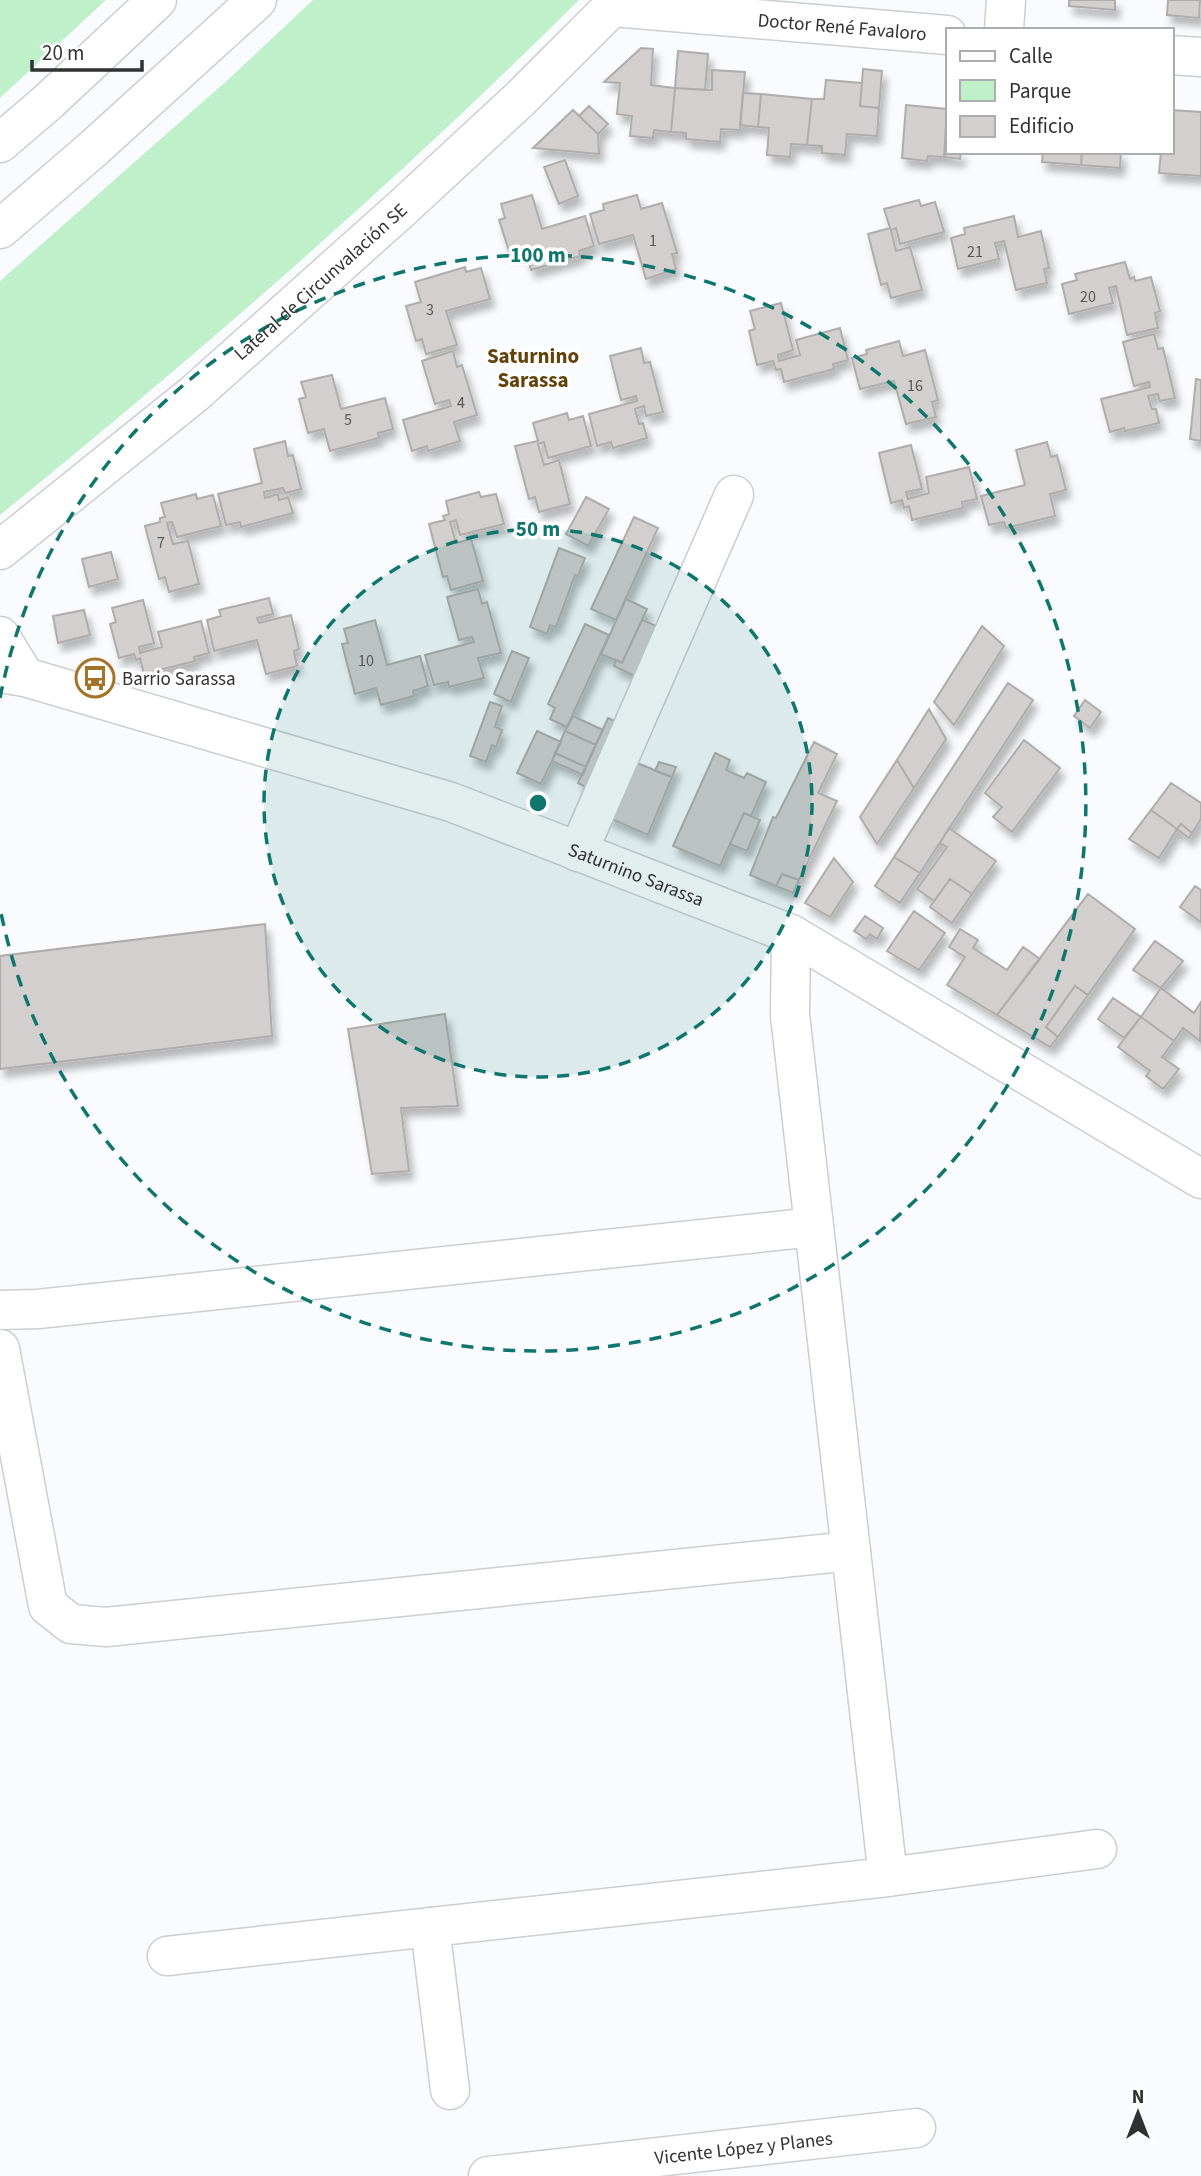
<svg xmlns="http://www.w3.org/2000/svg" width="1201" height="2176" viewBox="0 0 1201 2176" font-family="'Source Sans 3',sans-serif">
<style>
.green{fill:#bff0ca}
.building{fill:#d2cfce;stroke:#b0acab;stroke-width:2;filter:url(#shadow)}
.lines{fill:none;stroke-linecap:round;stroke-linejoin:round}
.minor-casing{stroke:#ccced0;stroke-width:41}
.highway-casing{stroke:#ccced0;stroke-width:41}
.minor{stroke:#fff;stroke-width:38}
.highway{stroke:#fff;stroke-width:38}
.ring{fill:none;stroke:#0f766e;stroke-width:3.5;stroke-dasharray:12 9}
.labels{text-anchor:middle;stroke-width:7;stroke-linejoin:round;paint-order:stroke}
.number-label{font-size:16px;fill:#585859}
.street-label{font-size:19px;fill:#303132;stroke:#fff}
.poi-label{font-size:19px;fill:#303132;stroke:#fff;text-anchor:start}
.neighbourhood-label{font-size:21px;font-weight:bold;fill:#63430b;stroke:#fff}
.centre{fill:#0f766e;stroke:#fff;stroke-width:3.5}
.ring-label{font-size:21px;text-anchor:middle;font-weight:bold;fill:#0f766e;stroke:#fff;stroke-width:7;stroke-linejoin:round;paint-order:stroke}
</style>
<defs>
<filter id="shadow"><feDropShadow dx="4.5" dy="8" stdDeviation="3.5" flood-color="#0004"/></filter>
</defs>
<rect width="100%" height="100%" fill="#f9fbfe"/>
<path class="green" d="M0 0H106L0 98Z
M313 0H579C396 182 201 352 0 515V281L232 76Z"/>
<path class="building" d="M1069 0H1115V10L1069 6Z
M1168 0H1200L1199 18 1167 15Z
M641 48 653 49 651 85 675 88 671 132 654 130 653 138 630 136 632 116 617 114 620 83 604 82Z
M678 51 708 54 705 90 675 88Z
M863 69 882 71 879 108 860 106Z
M712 70 745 72 740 130 721 129 720 142 686 139V133L671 132 675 88 712 90Z
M826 80 862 83 860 106 879 108 877 136 847 134 845 155 822 153V146L807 145 812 99H824Z
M743 93 761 94 758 127 740 125Z
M761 94 812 99 807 145 791 144 790 157 767 155 769 128 758 127Z
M906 105 947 109 944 157 928 156 927 161 902 158Z
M589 106 608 124 598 134 579 116Z
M573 110 598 134 599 154 533 148Z
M1171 110 1201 112V176L1159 173 1161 152H1171Z
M947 117V152H961L960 159 944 157Z
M1043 152H1082L1081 165 1042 162Z
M1082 152H1121L1120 168 1081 165Z
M565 160 578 196 559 204 544 167Z
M532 195 542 229 585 216 594 246 579 251 580 256 531 270 525 249 510 254 499 220 505 218 501 204Z
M637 195 641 209 662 203 677 253 672 254 676 269 646 279 633 235 599 244 590 214 604 210 603 204Z
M919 200 921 206 935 202 944 232 900 244 896 228 891 230 896 251 910 247 922 290 891 298 887 283 881 285 868 234 890 228 884 209Z
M1014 216 1018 237 1041 231 1049 268 1044 269 1047 283 1016 290 1004 241 995 243 999 259 958 269 951 238 965 234 964 228Z
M1125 262 1130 279 1134 277 1135 281 1151 277 1160 311 1155 313 1158 328 1127 335 1116 286 1109 288 1113 303 1069 314 1062 284 1077 280 1075 274Z
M465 267 466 272 481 268 490 299 446 311 457 345 426 354 422 339 416 341 406 306 421 302 415 282Z
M781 303 793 350 778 355 779 361 800 355 796 340 840 328 848 360 833 364 834 369 784 382 781 369 776 370 773 361 757 365 749 331 755 329 750 311Z
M1154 334 1158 349 1163 348 1175 398 1160 401 1158 394 1148 396 1152 409H1156L1159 423 1125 431 1124 428 1110 432 1101 399 1150 387 1149 382 1134 386 1123 342Z
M899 341 903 356 925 350 938 400 932 402 936 417 906 424 894 381 860 389 852 358 867 354 866 350Z
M641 348 644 363 650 362 663 412 646 416 644 406 635 409 639 424 643 423 647 438 613 448 611 442 597 446 589 414 637 401 636 396 621 400 610 356Z
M453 351 457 367 462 365 477 415 454 422 460 441 428 451 427 446 412 451 403 420 451 406 449 400 435 404 422 361Z
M332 375 341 409 385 398 393 429 378 433 379 438 330 451 324 429 308 433 299 399 306 397 301 382Z
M1196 379 1201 380V441L1190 439Z
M567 413 569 420 583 416 591 446 548 458 544 442 538 444 544 465 559 460 570 504 539 512 535 497 529 499 515 446 538 441 533 423Z
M285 441 288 456 293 455 301 489 285 493 283 488 264 492 265 498 278 494 279 500 288 497 293 513 241 527 240 522 226 525 218 494 262 483 254 449Z
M1047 442 1051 457 1057 455 1066 490 1050 494 1055 516 1006 528 1004 522 989 525 981 496 1025 485 1016 450Z
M911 445 922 489 906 492 908 499 929 493 926 477 969 467 977 499 962 502 963 508 912 520 909 506 904 508 902 500 891 503 879 453Z
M479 492 481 497 496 494 504 524 460 535 456 520 450 522 456 543 471 539 483 581 451 590 447 576 443 577 429 524 445 520 443 516 449 514 446 501Z
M196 494 197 499 213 495 221 526 177 537 172 522 167 523 173 544 188 541 199 584 169 592 165 577 159 579 145 526 160 522V518L165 517 161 503Z
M586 497 609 509 588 546 566 534Z
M634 517 658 528 616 620 591 609Z
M559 548 585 558 578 576 575 575 556 627 550 625 547 634 530 627Z
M111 552 118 579 89 587 82 559Z
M478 589 482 604 487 602 501 653 478 658 484 678 449 687 448 682 434 685 425 655 474 642 472 637 459 640 447 597Z
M269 598 273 614 257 618 259 623 291 615 299 649 294 651 297 666 266 674 257 640 214 651 207 620 221 616 219 610Z
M626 599 647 609 622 663 601 654Z
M143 600 154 643 139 647 140 653 162 647 158 632 201 621 209 653 194 657 195 661 144 674 140 658 136 660 134 654 119 658 110 624 116 622 112 608Z
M84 610 90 635 58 643 53 616Z
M375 620 387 665 420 656 428 686 413 691 414 696 381 705 376 688 355 694 342 644 348 643 344 629Z
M642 620 659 627 637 677 614 666 616 660 622 663Z
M585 624 609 635 567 727 550 719 555 708 548 704Z
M982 626 1004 646 954 725 934 702Z
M512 651 529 658 511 702 494 694Z
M1008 683 1033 700 920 873 894 857Z
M1085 700 1101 712 1090 728 1074 716Z
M490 702 502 706 495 727 502 730 496 747 492 745 486 762 470 756Z
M929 709 946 739 914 788 897 760Z
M573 716 603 730 596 745 565 731Z
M608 718 621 724 592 790 578 783Z
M537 731 561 742 541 784 517 773Z
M565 731 596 745 586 767 555 753Z
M1024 740 1060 768 1012 832 993 817 1002 807 985 793Z
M814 742 837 754 818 793 837 801 799 880 782 874 776 886 750 875 773 817 776 818Z
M555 753 586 767 583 775 552 761Z
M715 753 730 760 726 770 744 778 747 773 766 782 751 816 744 813 720 866 673 846Z
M897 760 914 788 877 844 860 817Z
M632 761 672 777 648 835 607 817Z
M659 762 676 767 672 777 655 771Z
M1171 783 1201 803V819L1192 833 1181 824 1177 829 1151 810Z
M1151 810 1177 829 1159 858 1129 839Z
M744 813 760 820 747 851 730 844Z
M1181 824 1192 833 1189 838 1177 829Z
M949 828 996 861 972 894 950 879 934 901 917 889 947 847 940 843Z
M894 857 920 873 900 903 875 886Z
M834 858 853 882 830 917 805 903Z
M782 874 799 880 793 893 776 886Z
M950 879 972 894 952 923 930 907Z
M1195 886 1201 890V922L1180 907Z
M1088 894 1135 929 1088 995 1075 986 1046 1027 1058 1037 1050 1047 997 1015Z
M914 911 945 933 919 970 887 951Z
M865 916 883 928 877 939 870 934 866 939 854 931Z
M265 924 272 1036 0 1069V956Z
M960 929 978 940 973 948 1007 970 1023 947 1040 959 997 1015 947 985 965 957 949 947Z
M1155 941 1183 961 1161 988 1133 970Z
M1075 986 1088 995 1058 1037 1046 1027Z
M1161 988 1194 1013 1201 1002 1200 1041 1183 1028 1174 1041 1141 1017Z
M1113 998 1141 1017 1124 1038 1098 1019Z
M445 1014 458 1106 401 1108 409 1171 372 1174 348 1029Z
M1141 1017 1174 1041 1162 1057 1179 1069 1163 1089 1146 1076 1150 1071 1118 1047Z"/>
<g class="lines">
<defs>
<g id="minor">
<path id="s1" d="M612 7 947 35"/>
<path d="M1004 30 1006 0"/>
<path d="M1171 55 1201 57"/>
<path id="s2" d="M0 550 194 394 400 210 520 99 619 0"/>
<path d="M0 636 25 677"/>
<path id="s3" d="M0 673 25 677 451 802 791 934 1201 1179"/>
<path d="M578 852 734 495"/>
<path d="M791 934 790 1015 888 1877"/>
<path d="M0 1310 38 1309 814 1227"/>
<path d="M0 1349 48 1606 71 1624 106 1627 851 1551"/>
<path d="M430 1927 450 2090"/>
<path d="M167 1956 888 1877 1097 1849"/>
<path id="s4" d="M488 2176 916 2128"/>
</g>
<path id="highway" d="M0 143 48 102 157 0
M0 229 94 148 257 0"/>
</defs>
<use href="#minor" class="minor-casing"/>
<use href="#highway" class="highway-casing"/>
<use href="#minor" class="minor"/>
<use href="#highway" class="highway"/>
</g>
<circle cx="538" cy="803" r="274" fill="#0f766e" fill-opacity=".12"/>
<g class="ring">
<circle cx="538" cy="803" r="274"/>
<path d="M0 698A548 548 0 1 1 0 908"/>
</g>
<defs>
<symbol id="bus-ring" viewBox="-11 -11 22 22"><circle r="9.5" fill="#fff" stroke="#a37428" stroke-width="1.5"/><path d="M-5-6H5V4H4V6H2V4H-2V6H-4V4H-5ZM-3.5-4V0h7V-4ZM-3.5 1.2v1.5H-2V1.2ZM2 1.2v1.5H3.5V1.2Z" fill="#a37428"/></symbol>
</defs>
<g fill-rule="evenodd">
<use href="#bus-ring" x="73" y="656" width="44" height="44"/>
</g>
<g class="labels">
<g class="number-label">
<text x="653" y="246">1</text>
<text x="975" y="257">21</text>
<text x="1088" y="302">20</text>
<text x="430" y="315">3</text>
<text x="915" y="391">16</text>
<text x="461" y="408">4</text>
<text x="348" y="425">5</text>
<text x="161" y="548">7</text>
<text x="366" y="666">10</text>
</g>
<g class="street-label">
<text dy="7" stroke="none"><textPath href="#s1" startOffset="231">Doctor René Favaloro</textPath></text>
<text dy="7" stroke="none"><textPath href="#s2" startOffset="418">Lateral de Circunvalación SE</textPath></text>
<text dy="7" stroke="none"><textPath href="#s3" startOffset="668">Saturnino Sarassa</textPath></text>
<text dy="7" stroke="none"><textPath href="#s4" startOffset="257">Vicente López y Planes</textPath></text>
</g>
<g class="poi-label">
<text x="122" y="685">Barrio Sarassa</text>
</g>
<g class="neighbourhood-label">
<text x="533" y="363">Saturnino<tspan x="533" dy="24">Sarassa</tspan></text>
</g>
</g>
<circle cx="538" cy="803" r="10" class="centre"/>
<g class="ring-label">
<text x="538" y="262">100 m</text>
<text x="538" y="536">50 m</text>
</g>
<rect x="946" y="28" width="228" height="126" fill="#ffffff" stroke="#acadad" stroke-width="2"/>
<rect x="960" y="51" width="35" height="10" fill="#ffffff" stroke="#acadad" stroke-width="2"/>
<text x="1009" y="63" font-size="21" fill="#303132">Calle</text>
<rect x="960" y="80" width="35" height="21" fill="#bff0ca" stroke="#acadad" stroke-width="2"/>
<text x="1009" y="98" font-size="21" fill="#303132">Parque</text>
<rect x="960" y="116" width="35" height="21" fill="#d2cfce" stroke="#acadad" stroke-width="2"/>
<text x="1009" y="133" font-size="21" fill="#303132">Edificio</text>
<g transform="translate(1138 2113)" stroke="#ffffff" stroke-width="5" paint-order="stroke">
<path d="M0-5L12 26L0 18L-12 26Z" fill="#303132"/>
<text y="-10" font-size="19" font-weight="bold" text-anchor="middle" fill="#303132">N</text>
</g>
<path d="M32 60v10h110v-10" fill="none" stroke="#303132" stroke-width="3.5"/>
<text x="42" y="60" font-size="21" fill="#303132" stroke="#ffffff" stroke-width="5" paint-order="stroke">20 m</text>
</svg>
